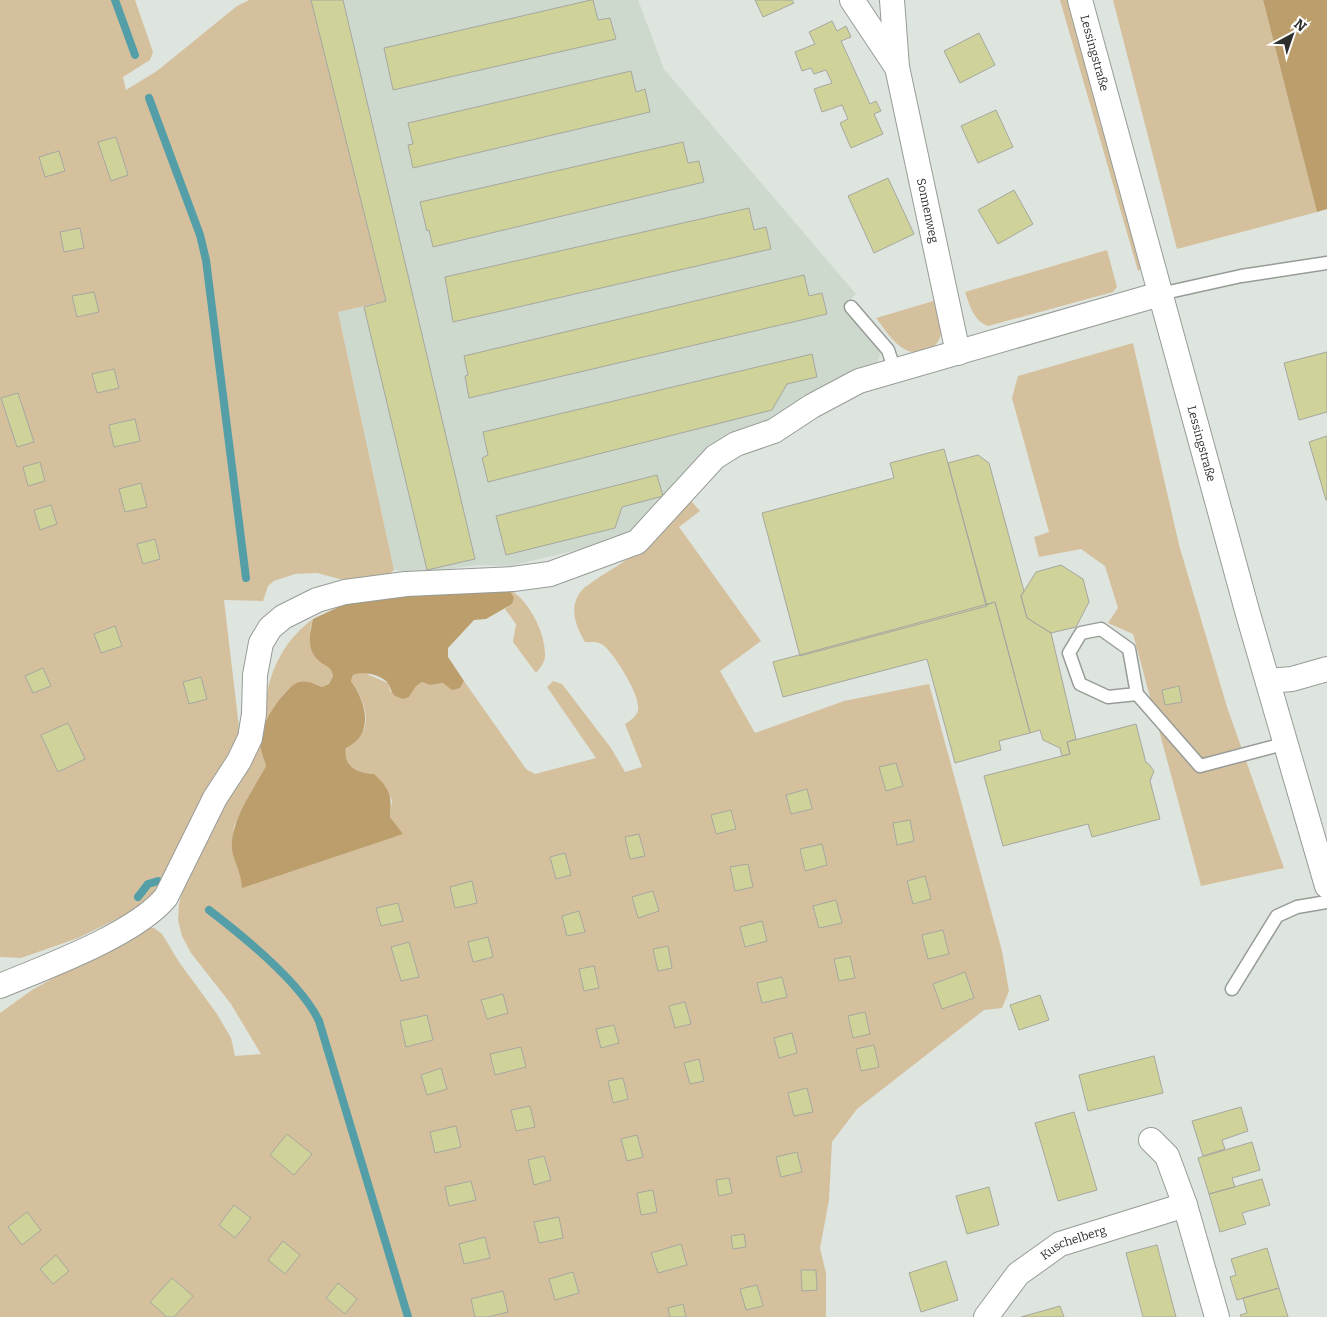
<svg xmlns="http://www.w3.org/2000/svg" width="1327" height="1317" viewBox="0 0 1327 1317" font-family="Bitter,serif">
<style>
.built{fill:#ced9cd}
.green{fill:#d5c09e}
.forest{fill:#bc9e6c}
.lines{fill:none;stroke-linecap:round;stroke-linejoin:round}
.stream{stroke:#549fa7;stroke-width:8}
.building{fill:#cfd399;stroke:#a6a7a0}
.service-casing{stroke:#979c97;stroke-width:15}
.minor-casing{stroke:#979c97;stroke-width:26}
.service{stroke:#fff;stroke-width:12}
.minor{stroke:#fff;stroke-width:24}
.labels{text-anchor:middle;stroke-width:4;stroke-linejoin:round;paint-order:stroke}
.street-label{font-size:12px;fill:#2d2f2c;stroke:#fff}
</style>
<rect width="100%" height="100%" fill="#dee4de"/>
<path class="built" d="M311 0H638L664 69 856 294 844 305 847 313 877 346 880 355 877 363 665 501 623 539 510 566 478 565 418 573 394 570 338 312 386 301Z"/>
<path class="green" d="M0 0H135L153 52 150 60 123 77 126 90 157 71 237 6 249 0H311L386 301 338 312 394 570 388 575 368 579H340L317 573 295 574 274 581 268 586 263 601 224 600 240 736 160 888 137 909 78 938 21 958 0 957Z
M1060 0H1074L1143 267 1138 271Z
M1113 0H1263L1317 212 1177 249Z
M1107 250 1117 287 1113 292 988 326C973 320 970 306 965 292Z
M937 300C939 310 944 325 941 334 937 352 916 358 901 347 891 340 883 327 876 318Z
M1133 343 1179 545 1227 707 1284 868 1201 886 1133 634 1108 623 1118 608 1105 566 1081 549 1039 557 1034 537 1049 532 1012 398 1018 376Z
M692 502 700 511 679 527 761 641 720 671 755 733 844 701 929 684 1002 951 1009 991 1002 1008 984 1010 857 1109 832 1142 829 1200 820 1248 826 1273V1317H0V1013L32 990 146 927 154 928 162 934 179 962 217 1014 231 1038 235 1056 261 1054 231 1004 191 953 182 936 178 920 179 904 183 888 224 797 260 740 266 766 234 826 232 850 241 873 402 834 390 817 392 800 374 774C370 774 365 775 362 774 351 771 340 756 348 746 352 741 361 736 364 729 370 713 360 694 351 681L353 675 362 672 388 683 390 691 409 697 416 685 422 682 430 685 443 683 460 688 464 681 526 769 535 774 596 758 547 687 553 681 562 684 611 748 625 772 642 767 625 724C630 721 637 716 638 710 641 696 614 653 603 645 598 641 591 642 585 642 574 623 568 604 584 588 605 572 630 560 649 543 661 533 682 507 692 502Z
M509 589C528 599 546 633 545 656 545 662 540 668 536 673L513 642 516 624 505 609 512 604Z
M313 619 310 630 323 664 330 667 333 676 329 684 322 687C289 672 281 699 265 721 264 681 280 643 313 619Z"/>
<path class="forest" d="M1263 0H1327V209L1317 212Z
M509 589 514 598 512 604 486 619 474 620 448 648V657L464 681 460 688 452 690 443 683 430 685 422 682 416 686 409 697 403 699 395 696C391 692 390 686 387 682 379 674 362 671 353 675L351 681C366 702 375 734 346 748 343 766 357 774 374 774 390 789 392 795 390 817L403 834 242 888C241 871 234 862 232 850 230 820 253 791 266 766 264 758 259 747 260 739 260 725 285 686 299 682 307 680 314 684 322 687L329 684 333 676C331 668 330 668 323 664 306 653 309 636 313 619L347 603 407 593Z"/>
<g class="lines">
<path class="stream" d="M115 0 135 55
M149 98 200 235 206 260 246 578
M138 897 148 884 158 881
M209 910C243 936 301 983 319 1021L408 1317"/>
</g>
<path class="building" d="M311 0H343L475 559 427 570 364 307 386 301Z
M591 0H593L598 20 610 18 616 39 393 90 384 48Z
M755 0H792L794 3 763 17Z
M832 21 837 31 846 26 851 37 841 41 870 104 876 101 881 111 874 114 883 134 851 148 840 123 848 119 842 105 822 112 814 89 832 83 826 70 814 74 811 68 802 71 795 52 815 44 809 32Z
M979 33 995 65 960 83 944 51Z
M631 71 636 92 645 89 650 112 413 168 408 145 413 144 408 123Z
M996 110 1013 147 978 163 961 126Z
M116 137 128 175 111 181 98 142Z
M683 142 688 163 699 161 704 182 433 247 429 230 427 231 420 202Z
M59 151 65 171 45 177 39 157Z
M888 178 914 234 874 253 848 196Z
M1014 190 1033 224 998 244 978 210Z
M749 208 754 230 766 227 771 249 453 322 445 277Z
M80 228 84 248 64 252 60 232Z
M804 275 809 296 822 293 827 314 469 398 465 376 468 375 464 356Z
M94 292 99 312 77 317 72 296Z
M1327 352V412L1299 420 1284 363Z
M812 354 817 377 787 384 772 410 488 482 482 458 488 455 483 432Z
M114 369 119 388 97 393 92 374Z
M18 393 34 442 17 447 1 398Z
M135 419 140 441 114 447 109 425Z
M1327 436V500H1326L1309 442Z
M944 449 987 606 800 656 762 513 894 478 890 463Z
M978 455 989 463 1024 591 1021 596 1027 618 1051 633 1076 739 1067 742 1070 754 1062 756 1060 748 1043 740 1040 730 1030 733 995 602 986 605 948 463Z
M40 462 45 481 28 486 23 467Z
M657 475 663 496 622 507 615 528 506 555 496 516Z
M141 483 147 507 125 512 119 489Z
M51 505 57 524 40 530 34 510Z
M155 539 160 559 143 564 137 544Z
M1061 565 1083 579 1089 602 1076 627 1051 633 1027 618 1021 596 1036 572Z
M995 602 1030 733 999 741 1001 750 955 763 927 659 783 697 773 662Z
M115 626 122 646 101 653 94 634Z
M43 668 51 686 33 693 25 676Z
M201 677 207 699 189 704 183 682Z
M1179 686 1182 702 1165 705 1162 690Z
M68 723 85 759 58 772 41 735Z
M1136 724 1146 763H1148L1154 771 1150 781 1160 819 1092 837 1088 824 1003 846 984 776 1070 754 1067 742Z
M896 763 903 786 886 791 879 767Z
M807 789 812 809 791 814 786 795Z
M731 810 736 829 716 834 711 815Z
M910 820 914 841 897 845 893 823Z
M639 834 645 856 630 859 625 837Z
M822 844 827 865 805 871 800 849Z
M565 853 571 875 556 879 550 857Z
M748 864 753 887 735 891 730 867Z
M925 876 931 899 913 904 907 881Z
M472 881 477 903 455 908 450 887Z
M653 891 659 911 638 918 632 897Z
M836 900 842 923 819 928 813 906Z
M398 903 403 921 381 926 376 908Z
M579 911 585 932 567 936 562 916Z
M762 921 767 941 745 947 740 927Z
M943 930 949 954 928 959 922 935Z
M488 937 493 957 473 962 468 942Z
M409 942 419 977 401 981 391 947Z
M668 946 672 968 658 971 653 949Z
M850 956 855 978 839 981 834 959Z
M594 966 599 988 584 991 579 969Z
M965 972 974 998 942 1009 933 984Z
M782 977 787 997 762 1003 757 983Z
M503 994 508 1013 487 1019 481 1000Z
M1040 995 1049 1020 1019 1030 1010 1005Z
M685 1002 691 1024 675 1028 669 1006Z
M865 1012 870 1034 853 1038 848 1016Z
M427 1015 433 1040 406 1047 400 1021Z
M614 1025 619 1043 601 1048 596 1029Z
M792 1033 797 1053 779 1058 774 1038Z
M874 1045 879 1067 861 1071 856 1049Z
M521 1047 526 1067 495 1075 490 1054Z
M1154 1056 1163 1093 1088 1111 1079 1075Z
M699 1059 704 1081 690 1084 684 1063Z
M441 1068 447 1089 427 1095 421 1075Z
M623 1078 628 1099 613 1103 608 1081Z
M807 1088 813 1112 794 1116 788 1093Z
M530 1106 535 1127 516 1131 511 1110Z
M1241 1107 1248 1131 1222 1140 1225 1149 1203 1156 1192 1121Z
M1074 1112 1097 1190 1058 1201 1035 1123Z
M456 1126 461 1147 435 1153 430 1132Z
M287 1134 312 1154 294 1175 270 1155Z
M637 1135 643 1157 627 1161 621 1139Z
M1252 1142 1260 1170 1232 1178 1235 1187 1209 1194 1198 1158Z
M797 1152 802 1172 781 1177 776 1157Z
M544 1156 551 1180 534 1185 528 1160Z
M729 1178 732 1193 719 1196 716 1180Z
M1262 1179 1270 1205 1242 1213 1246 1224 1220 1232 1209 1194Z
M471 1181 476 1200 449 1206 445 1187Z
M989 1187 999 1225 967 1234 956 1196Z
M653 1190 657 1212 641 1215 637 1193Z
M234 1205 251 1218 235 1238 219 1225Z
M27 1212 41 1230 22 1245 8 1227Z
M559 1217 563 1238 539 1243 534 1222Z
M744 1234 746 1247 733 1249 731 1236Z
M485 1237 490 1258 464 1264 459 1244Z
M283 1241 300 1255 285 1274 268 1260Z
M681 1244 687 1265 658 1273 651 1253Z
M1157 1245 1176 1317H1143L1126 1253Z
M1267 1248 1279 1288 1237 1300 1230 1277 1236 1275 1231 1259Z
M56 1255 69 1271 53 1284 40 1269Z
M946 1261 958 1300 921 1312 909 1273Z
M801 1270H816L817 1290 802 1291Z
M573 1272 579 1293 555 1300 549 1279Z
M172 1278 193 1296 174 1317H167L150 1302Z
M338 1283 357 1299 345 1314 326 1298Z
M757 1285 763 1306 746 1310 740 1289Z
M1279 1288 1288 1317H1241L1240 1315 1247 1313 1243 1298Z
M503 1291 508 1312 488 1317H475L471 1299Z
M683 1304 686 1317H670L668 1308Z
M1060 1306 1064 1317H1021Z"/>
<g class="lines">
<defs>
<path id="service" d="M1160 294 1241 276 1327 263
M851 307 888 350 895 371
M1137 694 1129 649 1101 629 1081 633 1069 653 1080 684 1108 697 1137 694 1200 766 1287 743
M1232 989 1277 916 1297 907 1327 902"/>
<g id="minor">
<path d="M852 0 896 66"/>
<path id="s1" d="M892 0 897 67 958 353"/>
<path id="s2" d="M1080 0 1248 614 1327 886"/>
<path d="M1269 681 1292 679 1327 669"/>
<path d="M0 986C46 967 136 934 166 897L215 798 239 761 250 738 254 714 255 675 261 643 270 628 283 617 317 600 345 592 406 584 513 579 550 574 637 542 715 457 736 444 774 431 812 406 859 381 1160 294"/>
<path d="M1151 1140 1167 1156 1185 1205 1217 1317"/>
<path id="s3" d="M986 1317 1018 1274 1060 1244 1185 1205"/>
</g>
</defs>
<use href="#service" class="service-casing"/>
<use href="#minor" class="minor-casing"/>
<use href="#service" class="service"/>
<use href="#minor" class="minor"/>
</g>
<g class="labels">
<g class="street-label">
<text dy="4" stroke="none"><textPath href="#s2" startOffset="55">Lessingstraße</textPath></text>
<text dy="4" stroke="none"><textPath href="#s1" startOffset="214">Sonnenweg</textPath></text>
<text dy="4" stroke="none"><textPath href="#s2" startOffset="460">Lessingstraße</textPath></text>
<text dy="4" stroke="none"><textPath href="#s3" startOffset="118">Kuschelberg</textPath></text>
</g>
</g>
<g transform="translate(1292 35) rotate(40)" stroke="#ffffff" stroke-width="4" paint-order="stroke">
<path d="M0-4L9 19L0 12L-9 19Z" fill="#2d2f2c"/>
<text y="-8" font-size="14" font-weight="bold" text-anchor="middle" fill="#2d2f2c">N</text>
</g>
</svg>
